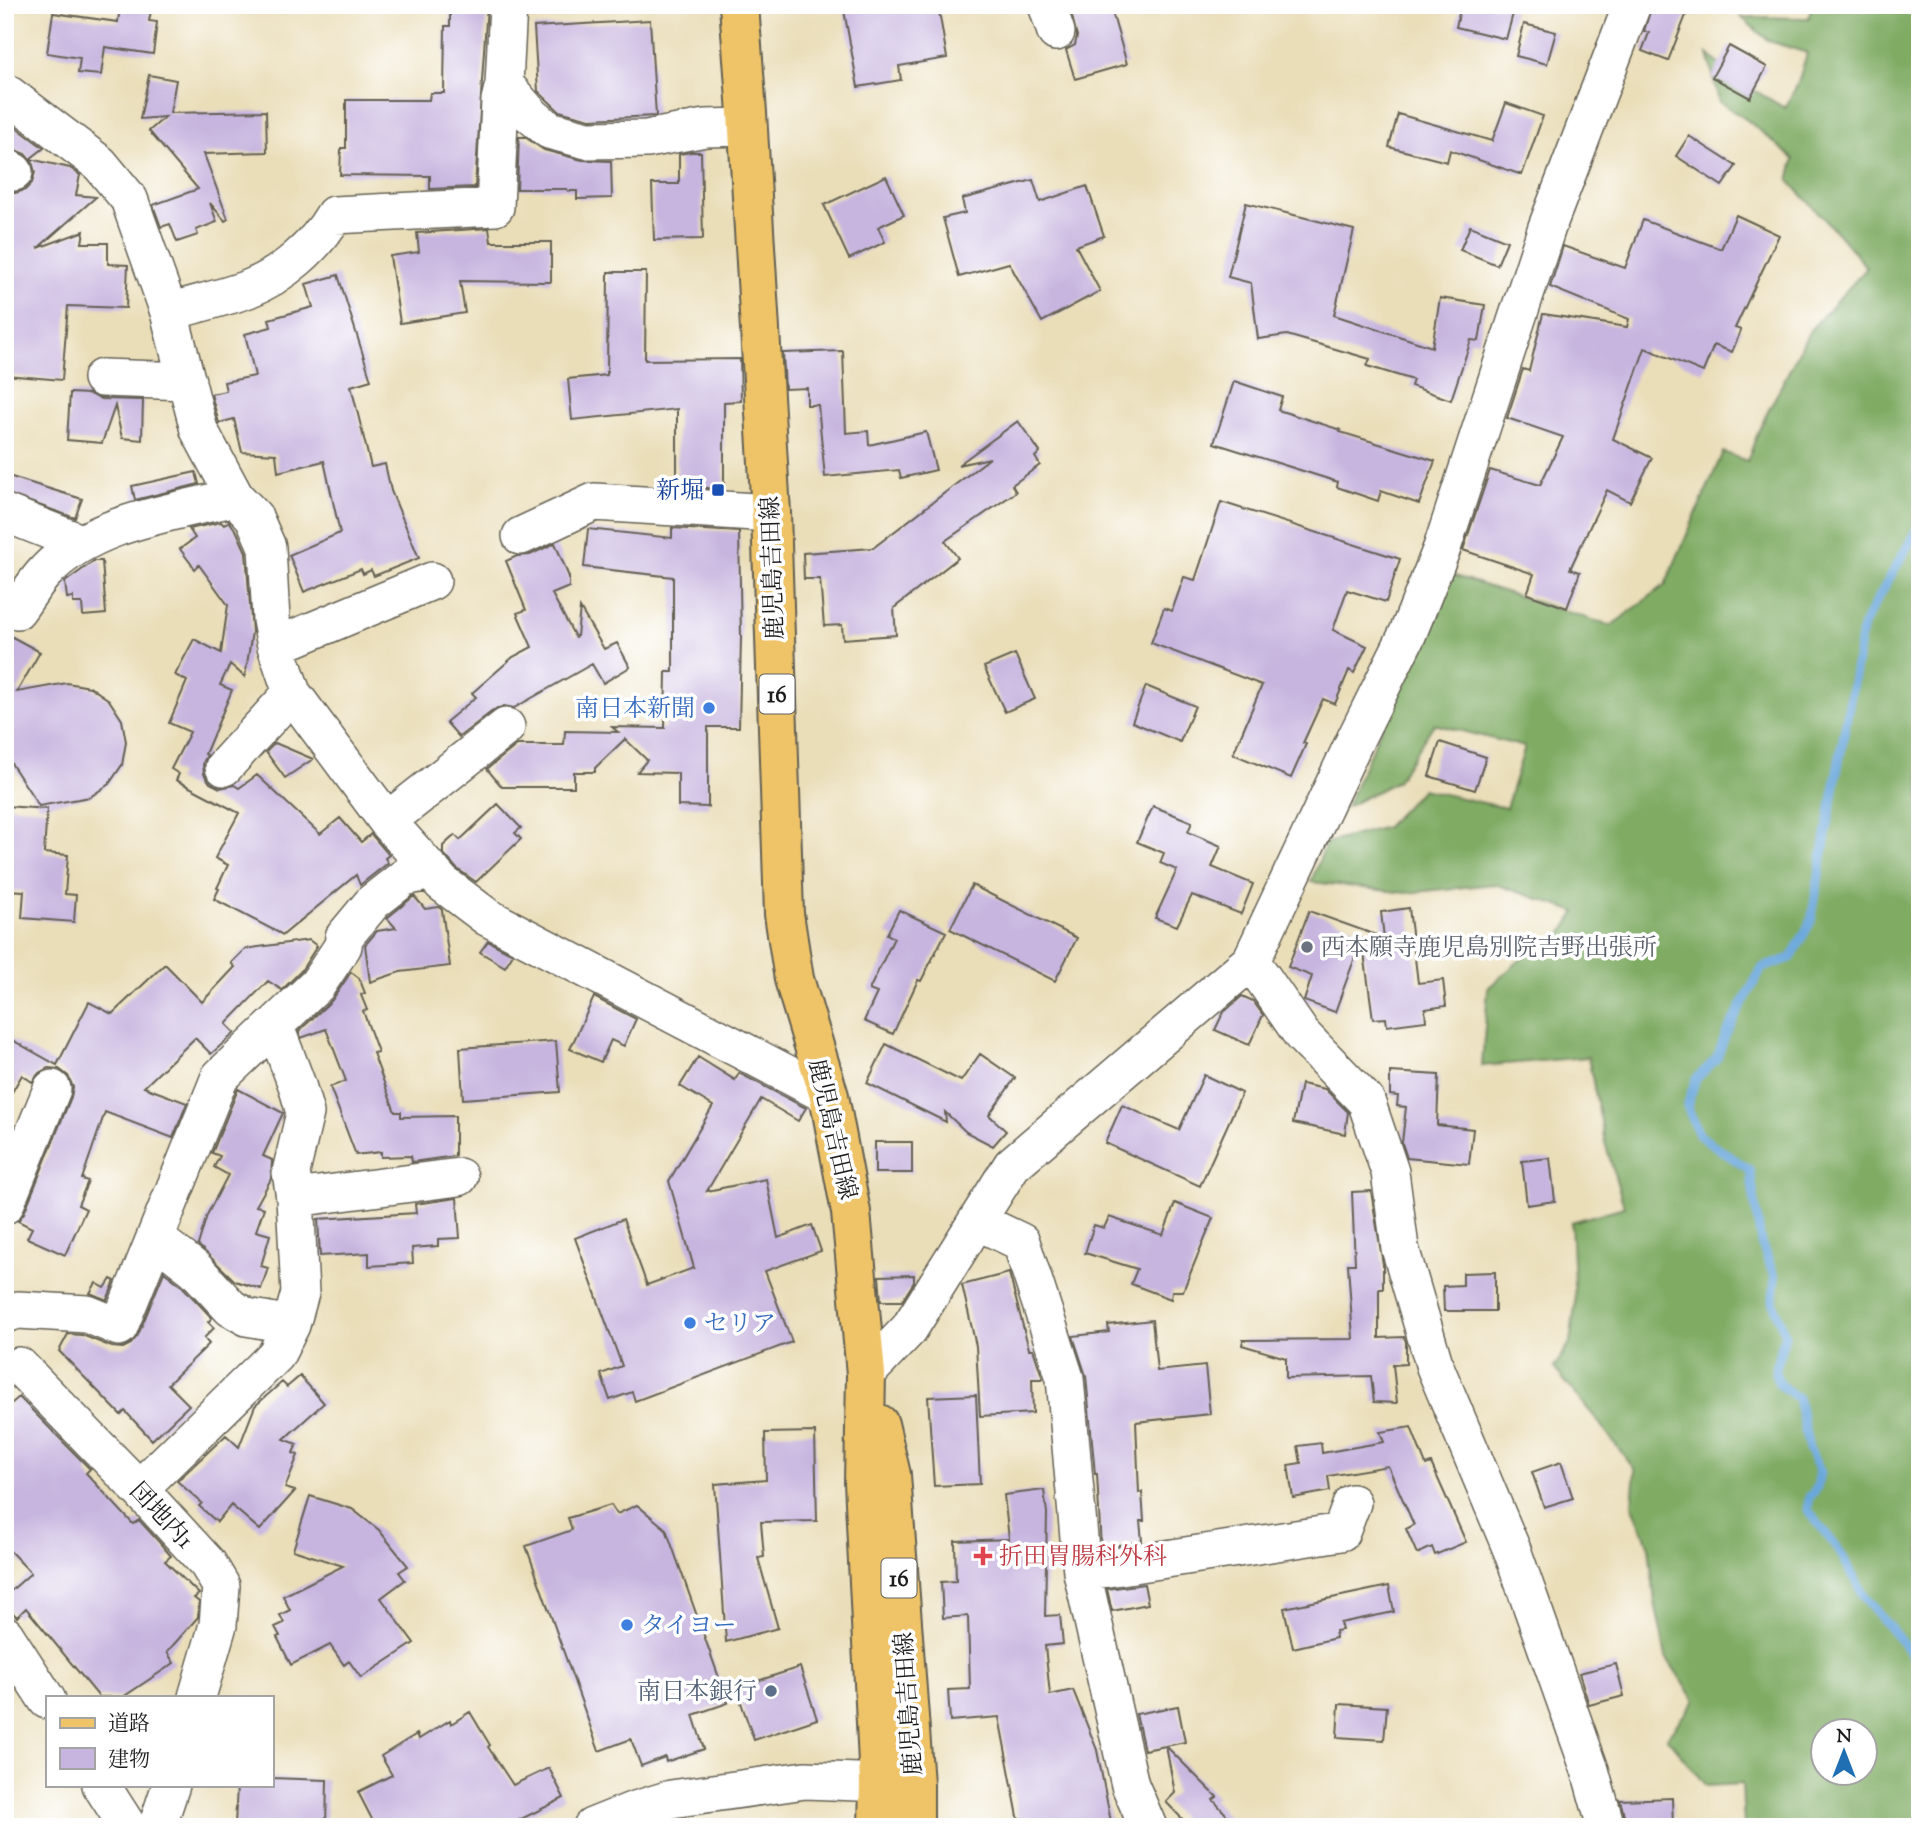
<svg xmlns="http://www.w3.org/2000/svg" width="1925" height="1832" viewBox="0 0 1925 1832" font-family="'Sorts Mill Goudy','Noto Serif JP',serif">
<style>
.forest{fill:#7fab64;stroke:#4e6440;stroke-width:2;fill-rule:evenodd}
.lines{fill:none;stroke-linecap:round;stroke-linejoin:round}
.stream{stroke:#6aa7db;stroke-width:9}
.building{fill:#c7b5df}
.minor-casing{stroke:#646053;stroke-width:40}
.major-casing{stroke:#646053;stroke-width:42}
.minor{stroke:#fff;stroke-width:37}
.major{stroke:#efc469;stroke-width:38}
.transit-dot{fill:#1a4fb4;stroke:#fff;stroke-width:2.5}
.shop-dot{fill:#3f7fe0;stroke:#fff;stroke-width:2.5}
.worship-dot{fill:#6b7280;stroke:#fff;stroke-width:2.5}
.health-dot{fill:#e0444e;stroke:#fff;stroke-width:2.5}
.service-dot{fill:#5c6f8a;stroke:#fff;stroke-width:2.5}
.labels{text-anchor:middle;stroke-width:7;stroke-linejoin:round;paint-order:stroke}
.shield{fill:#fff;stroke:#606060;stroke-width:2}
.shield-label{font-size:23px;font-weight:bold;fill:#1c1c1c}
.transit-label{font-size:24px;fill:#164399;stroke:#fff;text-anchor:end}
.street-label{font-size:24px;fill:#1c1c1c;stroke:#fff}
.shop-label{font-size:24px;fill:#366cbe;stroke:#fff;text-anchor:start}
.worship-label{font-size:24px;fill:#5b616d;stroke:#fff;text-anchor:start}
.health-label{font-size:24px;fill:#be3a42;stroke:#fff;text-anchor:start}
.service-label{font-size:24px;fill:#4e5e75;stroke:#fff;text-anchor:end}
</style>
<rect width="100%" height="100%" fill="#fff"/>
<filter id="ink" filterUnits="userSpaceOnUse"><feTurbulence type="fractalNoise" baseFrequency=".0143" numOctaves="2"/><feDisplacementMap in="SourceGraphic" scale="14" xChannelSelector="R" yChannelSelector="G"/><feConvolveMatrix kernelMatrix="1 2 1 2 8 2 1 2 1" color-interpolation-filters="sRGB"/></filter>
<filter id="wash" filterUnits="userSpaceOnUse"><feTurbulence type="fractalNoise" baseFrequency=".00686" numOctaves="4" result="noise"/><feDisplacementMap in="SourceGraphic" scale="28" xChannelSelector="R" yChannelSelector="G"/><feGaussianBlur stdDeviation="1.57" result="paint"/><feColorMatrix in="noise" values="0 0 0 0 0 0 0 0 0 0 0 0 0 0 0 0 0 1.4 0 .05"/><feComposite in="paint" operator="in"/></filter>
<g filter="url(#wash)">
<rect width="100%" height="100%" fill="#eadeb9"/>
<path class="forest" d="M1811 5H1874L1899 14 1901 5H1920V1827H1744L1742 1784 1706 1786 1667 1737 1695 1700 1666 1657 1655 1602 1649 1547 1632 1504 1635 1470 1593 1415 1554 1368 1570 1343 1575 1305 1571 1222 1624 1207 1605 1142 1588 1057 1482 1066 1488 988 1528 953 1558 940 1576 912 1495 884 1406 893 1311 882 1326 843 1386 827 1422 789 1506 808 1525 747 1434 724 1397 781 1346 807 1449 574 1611 626 1665 585 1723 452 1747 461 1761 425 1810 330 1867 268 1840 236 1789 181 1794 159 1747 120 1719 102 1708 54 1735 79 1785 108 1798 83 1807 53 1769 41 1741 17 1809 18ZM1824 1730H1866V1772H1824Z"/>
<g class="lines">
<path class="stream" d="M1920 524 1863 625 1811 921 1791 958 1762 968 1726 1034 1717 1058 1696 1079 1687 1106 1699 1135 1750 1170 1761 1243 1775 1277 1773 1301 1785 1335 1775 1372 1779 1384 1798 1398 1809 1449 1820 1471 1817 1488 1809 1497 1808 1510 1840 1552 1865 1598 1920 1664"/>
</g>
<g id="blocks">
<path class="building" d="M450 5H487L475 187 430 189V176L340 175 341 148H346V100H429L430 93H444L445 26H450Z
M843 5H938L947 58 899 66 901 80 858 87Z
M1069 5H1110L1127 64 1075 79 1066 50 1075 45 1077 36Z
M1461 5H1497L1514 10 1506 39 1456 27Z
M1652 5H1690L1668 61 1642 51 1649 33 1644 31Z
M120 7 151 11 149 21 157 22 153 54 105 47 101 75 78 73 80 58 47 53 53 13 118 22Z
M650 20 656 116 590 119 559 111 538 91 534 27Z
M1524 24 1556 32 1547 64 1516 56Z
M1729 46 1767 67 1750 98 1712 77Z
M149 75 176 80 170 113 266 111 267 152 204 154 228 219 225 221 210 203 217 222 196 230 198 235 177 242 170 224 161 227 153 205 198 189 149 131 165 117 140 119Z
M1506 103 1543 116 1522 175 1450 150 1447 162 1389 147 1398 114 1492 141Z
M5 119 44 148 30 159 70 168 80 175 76 195 96 197 38 248 84 231 82 243H108V264L128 265 126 308 68 306 62 380 5 375V191L15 193 25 190 32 183 35 172 32 162 25 154 5 146Z
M1689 136 1736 166 1722 186 1676 156Z
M519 137H525L544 150 582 160 611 161 612 198 577 199V191H568L567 189H517Z
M691 152H701L703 239 654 240 652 184H679V154Z
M886 176 904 215 878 227 885 242 849 259 824 205Z
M1033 180 1040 202 1087 186 1104 236 1076 246 1100 291 1042 322 1009 263 959 277 943 218 965 213 962 199Z
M1246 203 1354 230 1334 315 1432 347 1440 298 1485 305 1479 341 1471 340 1451 400 1411 386 1413 380 1367 366 1370 359 1287 335 1258 339 1251 283 1228 277Z
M1736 215 1779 235 1735 328 1741 330 1732 352 1714 345 1703 372 1645 348 1613 439 1652 458 1630 502 1607 490 1570 569 1580 572 1567 608 1527 594 1534 574 1463 550 1490 470 1540 485 1563 437 1507 418 1523 369 1529 371 1543 314 1627 327 1629 319 1550 287 1563 246 1625 268 1643 220 1721 249Z
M1470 226 1507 241 1497 265 1460 250Z
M489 228 491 242H551V282L460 281 465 313 400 323 390 256 419 252 417 233Z
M608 272H646L645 360 740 359 741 401 724 402V489L677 486V409L572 420 568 379 607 375Z
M338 275 371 380 351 386 371 467 385 464 391 491 419 558 374 576 371 570 363 574 361 569 304 592 289 555 340 533 324 461 278 472 276 454 242 452 234 419 219 423 211 394 226 391 224 382 255 376 245 334 271 327 269 319 313 307 306 284Z
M843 351 846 433 868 431 869 445 926 432 936 470 901 478 899 470 825 477 818 405H807V388L785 389 783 353Z
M1234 381 1282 397 1278 410 1341 430 1340 432 1435 461 1419 504 1381 491 1378 501 1337 487 1338 482 1214 443Z
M70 393 89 394 101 399 143 400 142 440 122 438 115 406 102 443 67 440Z
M1018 421 1040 452 1035 457 1040 465 1012 485 1016 492 945 541 958 558 894 608 896 635 843 639 842 625 824 626 820 579H804L803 553 873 548 990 458 958 465Z
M196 472 199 484 135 500 132 486Z
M5 475 82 499 75 518 5 493Z
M1221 502 1400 559 1386 602 1347 590 1333 630 1367 646 1354 673 1349 670 1335 704 1323 699 1303 743 1306 744 1291 778 1233 754 1262 685 1151 643 1164 608 1172 611 1184 577 1195 580Z
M229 521 237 532 246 552 252 632 245 677 230 664 220 685 232 690 205 754 207 755 203 763 204 774 210 783 220 788 234 785 239 788 257 775 320 834 340 818 361 842 371 834 389 855 385 858 388 863 360 885 356 875 283 935 214 899 219 889 217 888 228 865 215 858 239 813 176 780 179 774 171 769 190 732 169 723 187 681 175 675 194 639 221 653 228 605 199 565 195 569 180 549 195 538 189 529 221 522 224 525Z
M672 528 739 532 741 638 739 727H708V807L678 806V773L637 772 647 760 625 739 595 768V772H574V787H502L487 769 517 745H564L565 731 618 732 612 727 665 728 666 672H673V577L584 567 588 529 672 538Z
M555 543 569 577V587L552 594 575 637 577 636 580 608 604 649 617 643 630 667 603 683 592 664 514 708 504 706 494 710 459 737 446 722 476 697 472 693 513 657 532 647 517 613 526 610 506 561 517 556 530 555Z
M94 561H102L106 614 83 616 82 603H73V597L67 598 65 582Z
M5 633 40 652 17 692 67 683 90 687 109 700 122 720 126 742 122 765 109 784 90 797 39 806 5 754Z
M1015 654 1035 699 1005 712 984 667Z
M1146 686 1195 706 1180 742 1132 722Z
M1440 742 1486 757 1475 790 1429 776Z
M275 743 313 759 285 778 266 752Z
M498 804 521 828 515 833 521 839 476 882 456 868 443 853V846L455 835 460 840Z
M5 806 47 809 44 853 68 855 65 894 76 895 74 922 22 918 24 891 5 890Z
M1153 806 1192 822 1188 832 1221 846 1212 867 1253 884 1241 914 1192 895 1177 926 1155 918 1177 870 1160 863 1164 853 1137 842Z
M972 885 1077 938 1055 981 950 929Z
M414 896 425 909 439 907 442 910 450 966 400 972 370 982 365 945 377 931 396 928 387 918Z
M1409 908 1418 983 1443 980 1446 1006 1425 1009 1426 1021 1387 1026 1386 1018 1373 1019 1362 938 1335 1012 1304 1001 1312 976 1288 967 1309 911 1384 938 1381 912Z
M899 910 946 932 921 981 918 980 893 1034 864 1021 877 993 869 990 894 938 887 934Z
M309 940 317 946 301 971 282 990 268 981 226 1024 235 1033 211 1054 195 1038 144 1087 187 1103 173 1138 105 1112 82 1179 88 1181 78 1205 86 1209 65 1255 27 1238 32 1228 18 1221 24 1213 71 1097 73 1087 68 1076 59 1069 48 1068 39 1073 32 1082 22 1075 5 1104V1036L57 1065 89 1002 112 1014 165 964 202 1002 235 967 231 963 245 949Z
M488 941 513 954 505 967 480 952Z
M351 972 359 978 365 993 361 995 367 1010 363 1011 378 1052 373 1053 395 1112H401V1117L455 1116V1156L412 1162 411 1156 381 1157V1152L356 1155 330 1087 346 1081 326 1029 301 1038 299 1031 332 1000Z
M1242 996 1253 1001 1263 1015 1249 1045 1215 1030 1223 1013Z
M594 997 636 1019 624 1046 611 1040 601 1062 570 1049Z
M556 1041 560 1092 463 1099 460 1048Z
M886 1044 961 1081 980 1054 1015 1078 989 1115 1006 1131 993 1146 966 1132 945 1112 946 1122 867 1083Z
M698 1057 735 1080 739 1073 806 1108 798 1121 761 1099 707 1191 766 1179 778 1238 812 1225 821 1251 765 1271 792 1342 635 1401 632 1392 610 1400 601 1374 622 1366 575 1238 623 1219 647 1285 694 1268 669 1181 713 1106 680 1086Z
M1390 1072 1439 1075 1437 1125 1473 1129 1469 1164 1407 1158 1402 1143 1406 1107 1397 1106 1398 1096 1390 1095Z
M1204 1075 1242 1093 1200 1186 1105 1143 1122 1105 1179 1130Z
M1301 1084 1325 1089 1348 1112 1345 1134 1293 1123Z
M238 1089 283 1113 263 1156 272 1160 271 1179 256 1206 264 1208 256 1231 270 1235 261 1266 268 1268 261 1289 235 1281 198 1245 207 1215 228 1175 214 1167 220 1156 212 1153Z
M875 1142H912V1173H875Z
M1550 1158 1555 1201 1527 1205 1522 1161Z
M1371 1191 1383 1264V1289H1379V1338L1404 1337 1406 1342V1364L1393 1365 1397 1403 1374 1402 1371 1376 1286 1378V1358L1242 1345 1243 1340 1353 1339 1348 1264H1355L1352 1192Z
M457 1198 460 1238 438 1239V1246L412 1248 413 1263 369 1266V1253L320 1256 318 1219 416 1213 415 1204Z
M1175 1203 1213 1218 1183 1291H1172L1171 1299 1131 1284 1137 1269 1085 1253 1094 1225 1104 1228 1109 1217 1163 1235Z
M164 1272 181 1285 212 1318 208 1322 214 1328 204 1338 209 1344 168 1384 189 1405 152 1440 125 1411 121 1415 59 1351 68 1334 82 1335 112 1347 123 1348 131 1344 138 1335Z
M1495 1272V1311H1444L1443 1286 1463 1285V1273Z
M1009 1273 1029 1349H1033L1043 1379H1032L1033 1413 980 1416 976 1346 962 1285Z
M914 1275V1282L902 1301H881L879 1276Z
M111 1279 115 1281 107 1300 90 1293 96 1283 105 1288Z
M1152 1320 1157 1371 1205 1366 1210 1414 1136 1422 1139 1493 1142 1492 1144 1521H1140L1142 1541 1101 1548 1097 1474H1095L1086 1376 1073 1336 1109 1332 1108 1325Z
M300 1376 324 1403 284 1439 297 1444 293 1453 298 1455 285 1488 295 1491 260 1530 231 1505 217 1522 199 1506 202 1503 177 1481 226 1435 239 1447 255 1406 282 1382 287 1387Z
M976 1395 980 1484 934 1486 928 1397Z
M19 1397 90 1469 86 1473 133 1524 139 1520 159 1542 171 1556 165 1561 199 1594 194 1598 199 1602 198 1617 167 1652 174 1663 123 1697H99L26 1608 17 1617 5 1605V1596L31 1573 5 1546V1409Z
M1411 1427 1426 1465 1431 1463 1466 1542 1435 1555 1432 1547 1417 1554 1406 1529 1414 1525 1388 1466 1328 1476 1330 1491 1293 1498 1288 1465 1301 1463 1298 1446 1321 1443 1322 1453 1384 1442 1380 1432Z
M815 1432 817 1521 761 1522 764 1557 758 1558 778 1628 726 1642 715 1484 766 1480 765 1433Z
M1561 1462 1573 1498 1544 1507 1532 1472Z
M1044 1490 1047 1513 1045 1616 1060 1615 1063 1644 1045 1646 1050 1695 1073 1690 1097 1750 1112 1827H1020L999 1717 950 1721 948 1690 970 1689 968 1616 943 1618 941 1582 956 1581 955 1541 1009 1539 1004 1495Z
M310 1496 352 1509 379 1530 408 1566 399 1572 405 1580 381 1598 414 1643 361 1678 349 1661 344 1665 330 1645 291 1665 277 1637 280 1636 275 1627 284 1623 280 1615 290 1610 283 1596 343 1566 293 1550Z
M611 1505 617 1514 637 1505 666 1529 728 1703 693 1715 704 1749 666 1762 665 1757 641 1766 631 1739 599 1751 526 1546 572 1530 568 1518Z
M1144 1584 1148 1604 1112 1611 1107 1589Z
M1389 1586 1394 1612 1340 1623 1342 1630 1335 1631 1336 1638 1293 1648 1284 1608Z
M1616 1664 1624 1696 1589 1705 1579 1673Z
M800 1667 817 1719 754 1740 736 1688Z
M1339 1704 1387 1707 1384 1740 1337 1737Z
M1178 1706 1185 1742 1166 1746 1217 1797 1213 1800 1238 1827H1190L1166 1802 1175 1793 1166 1746 1144 1750 1136 1714Z
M470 1712 490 1745 488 1747 513 1785 549 1768 564 1798 505 1827H376L358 1792 392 1775 381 1756 417 1734 419 1739 450 1720 451 1724Z
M271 1778 327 1780 326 1827 235 1825 237 1785H271Z
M1672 1798 1673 1827H1636V1822H1626L1620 1800Z"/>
</g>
</g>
<g filter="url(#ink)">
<use href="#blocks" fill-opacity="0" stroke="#646053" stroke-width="2"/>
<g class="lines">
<defs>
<path id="minor" d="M508 5 504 84 531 115 549 130 587 140 647 139 705 128 748 127
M1047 5 1056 32
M5 92 100 164 129 199 169 312 199 430 235 497 254 517 267 547 271 620 276 646 292 693 387 821 442 883 487 917 829 1096
M5 167 14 172
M169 312C195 304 223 298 248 289 282 276 316 246 334 215L495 207 500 100 504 84
M102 378 187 381
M5 513 81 543
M521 536 594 502 771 513
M5 608 17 610C26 598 35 582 46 571 92 522 172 513 235 497
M276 646 432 581
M224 767 292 693
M387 821 506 727
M1251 961 1302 1035 1366 1101 1390 1172 1400 1248 1435 1367 1512 1550 1590 1770 1606 1827
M295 1198 459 1177
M5 1205 52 1089
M977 1221 1021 1242 1065 1378 1082 1572 1130 1785 1148 1827
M156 1239 195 1269 231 1308 247 1317 291 1325
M5 1314 18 1310 87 1314 119 1327 220 1077 317 985 343 946 344 937 373 902 405 877 432 871
M19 1366 139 1489 208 1564 221 1586 218 1625 197 1697
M866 1374 909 1329 1012 1165 1251 961 1356 738 1408 633 1442 548 1547 227 1632 5
M139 1489 276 1355 291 1325 300 1293 295 1198 291 1172 305 1113 297 1085 275 1027
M1082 1572 1341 1532 1352 1503
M5 1635 47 1700
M101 1785 128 1827
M157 1827 171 1785
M592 1827 632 1811 671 1799 805 1780 911 1784"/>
<path id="major" d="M739 5 747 113 771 513 784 914 794 979 829 1096 851 1212 866 1374 864 1482 879 1783 878 1827
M879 1424 891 1475 914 1784V1827"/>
</defs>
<use href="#minor" class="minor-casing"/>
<use href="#major" class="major-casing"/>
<use href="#minor" class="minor"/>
<use href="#major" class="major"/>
</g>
</g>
<rect class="transit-dot" x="711" y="483" width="14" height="14" rx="3.5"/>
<g class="shop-dot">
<circle cx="709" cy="708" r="7"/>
<circle cx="690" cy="1323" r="7"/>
<circle cx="627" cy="1625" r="7"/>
</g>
<circle class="worship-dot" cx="1307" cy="947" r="7"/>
<path class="health-dot" d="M979.5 1545.5h7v7h7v7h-7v7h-7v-7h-7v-7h7z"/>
<circle class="service-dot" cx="771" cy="1691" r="7"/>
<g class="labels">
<g class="shield">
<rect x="759.5" y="674.5" width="35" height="39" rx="5"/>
<rect x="881.5" y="1558.5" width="35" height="39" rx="5"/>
</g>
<g class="shield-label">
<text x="777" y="702">16</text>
<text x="899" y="1586">16</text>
</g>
<g class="transit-label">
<text x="704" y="498">新堀</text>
</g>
<g class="street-label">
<text transform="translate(772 568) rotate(-92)" y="8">鹿児島吉田線</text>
<text transform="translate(833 1129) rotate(77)" y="8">鹿児島吉田線</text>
<text transform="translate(162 1515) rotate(47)" y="8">団地内1</text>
<text transform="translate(908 1704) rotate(-94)" y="8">鹿児島吉田線</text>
</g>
<g class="shop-label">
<text x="695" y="716" text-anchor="end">南日本新聞</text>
<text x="704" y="1331">セリア</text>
<text x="641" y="1633">タイヨー</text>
</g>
<g class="worship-label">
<text x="1321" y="955">西本願寺鹿児島別院吉野出張所</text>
</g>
<g class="health-label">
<text x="999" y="1564">折田胃腸科外科</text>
</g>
<g class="service-label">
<text x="757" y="1699">南日本銀行</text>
</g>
</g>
<rect width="1925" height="1832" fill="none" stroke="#fff" stroke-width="28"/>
<rect x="46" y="1696" width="228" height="91" fill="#ffffff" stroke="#a4a4a4" stroke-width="2"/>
<rect x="60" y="1718" width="35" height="10" fill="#efc469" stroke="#a4a4a4" stroke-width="2"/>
<text x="108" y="1730" font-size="21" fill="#1c1c1c">道路</text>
<rect x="60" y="1748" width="35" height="21" fill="#c7b5df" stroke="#a4a4a4" stroke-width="2"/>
<text x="108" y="1766" font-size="21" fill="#1c1c1c">建物</text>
<g transform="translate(1844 1752)"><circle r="33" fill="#ffffff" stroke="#a4a4a4" stroke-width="2"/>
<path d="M0-5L12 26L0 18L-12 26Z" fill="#1f6fb2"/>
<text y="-10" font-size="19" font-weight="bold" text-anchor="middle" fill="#1c1c1c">N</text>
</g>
</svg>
